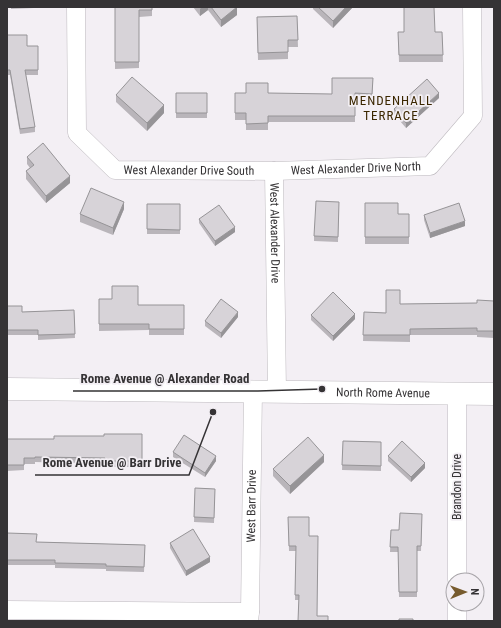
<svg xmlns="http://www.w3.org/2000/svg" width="501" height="628" viewBox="0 0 501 628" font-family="'Roboto Condensed',sans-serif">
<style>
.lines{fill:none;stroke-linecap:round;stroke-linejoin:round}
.street-casing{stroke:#bebabf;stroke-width:19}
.secondary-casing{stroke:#bebabf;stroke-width:23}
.street{stroke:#fff;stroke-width:18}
.secondary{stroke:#fff;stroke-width:22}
.wall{fill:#b9b5ba}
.shaded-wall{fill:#969497}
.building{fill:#d7d3d8;stroke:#969497}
.labels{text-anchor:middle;stroke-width:3.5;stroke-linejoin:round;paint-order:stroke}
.street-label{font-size:12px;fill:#353335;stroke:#f3eff4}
.neighbourhood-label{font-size:13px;letter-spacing:1px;fill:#3b2700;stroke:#f3eff4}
.leader{fill:none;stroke:#353335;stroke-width:1.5}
.callout-dot{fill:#353335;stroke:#f3eff4;stroke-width:1.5}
.callout-label{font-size:13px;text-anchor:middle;font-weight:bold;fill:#353335;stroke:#f3eff4;stroke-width:3.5;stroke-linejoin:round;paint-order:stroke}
</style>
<rect width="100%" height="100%" fill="#f3eff4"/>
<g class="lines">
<defs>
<g id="street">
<path id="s1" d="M76 7 77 133 115 170 274 171 430 166 473 116 472 7"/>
<path id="s2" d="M274 171 277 391"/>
<path d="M457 580V393"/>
<path d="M7 610 250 612"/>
<path id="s3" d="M249 621 250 612 253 391"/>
<path d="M457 621V604"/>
</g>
<g id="secondary">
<path id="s4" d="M7 389 494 394"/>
</g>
</defs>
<use href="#street" class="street-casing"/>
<use href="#secondary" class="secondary-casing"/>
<use href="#street" class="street"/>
<use href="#secondary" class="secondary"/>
</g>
<path class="wall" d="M11 7H34V8L11 9Z
M115 7H152V16L139 17V68L115 69Z
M193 7H237V15L221 27 208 10 200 16Z
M313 7H353L333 28 313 9Z
M297 16 298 47H288V59L258 60 257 17Z
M398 32H442L443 62H399Z
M7 35 27 46H38V75H26L35 127V132L20 134 10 75H7Z
M373 78 372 100H355V122H268V130H246V120H235V93L332 94Z
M176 93H207V118H176Z
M116 95 164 113 147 131 116 102Z
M439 98 406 128 394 114V109Z
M27 157 70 183 46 203 26 179V171L30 168 27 164Z
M339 202 338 242 314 241V236Z
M365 203 398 214H409V244H365Z
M147 204H180V234H147Z
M124 209 113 235 80 222V214Z
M424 215 465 226 430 238 424 220Z
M199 219 235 232 215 246 199 223Z
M99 299 138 305H184V335H149V330L99 331Z
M494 301V338L477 337V335H410V342L363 341 364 312 386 313 400 304 477 303Z
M7 306 22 312 74 310 75 338 38 340V335H7Z
M311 315 355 319 333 341 311 320Z
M238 317 221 338 205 326V321Z
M142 434V467H105V464L35 462V464H24V470L7 471V439H54Z
M343 441 381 442V471L342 470Z
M173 452 216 461 205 477 173 457Z
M388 456 425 468 411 482 388 461Z
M324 462 290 494 273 476V469Z
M195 488 215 489 214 523 194 522Z
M422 514 421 551H417V597H399L398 552H390L391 530H399Z
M288 517H309L298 621 299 600H295L296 551H289Z
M7 533 36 542 145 545 144 572 106 571V569L55 568V565H7Z
M170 543 210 562 186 576 170 548Z"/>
<path class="shaded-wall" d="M202 7H208V10L200 16V9Z
M237 7V15L221 27V20Z
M346 7H353L333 28V21Z
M439 93V98L406 128V123Z
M164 105V113L147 131V123Z
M70 176V183L46 203V196Z
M124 202V209L113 235V228Z
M465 221V226L430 238V233Z
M235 227V232L215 246V241Z
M238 312V317L221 338V333Z
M355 314V319L333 341V336Z
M324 455V462L290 494V486Z
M216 456V461L205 477V473Z
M425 463V468L411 482V477Z
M210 557V562L186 576V571Z"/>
<path class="building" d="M115 7H152V10H139V62H115Z
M211 7H237L221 20Z
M318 7H346L333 21Z
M404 7H434L435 32H442L443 55H399L398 32H404Z
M297 16 298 40H288V52L258 53 257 17Z
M7 35H27V46H38V70H25L35 127 20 129 10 70H7Z
M132 77 164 105 147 123 116 95Z
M332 78H373L372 94 355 93V116H268V123L246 124V113H235V93H246V83H268V93L332 94Z
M427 79 439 93 406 123 394 109Z
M176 93H207V113H176Z
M43 143 70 176 46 196 26 171 34 165 27 157Z
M91 188 124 202 113 228 80 214Z
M316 201 339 202 338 237 314 236Z
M365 203H398V214H409V237H365Z
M459 203 465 221 430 233 424 215Z
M147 204H180V230L147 229Z
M219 205 235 227 215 241 199 219Z
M112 286H138V305H184V329H149V324H99V299H112Z
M386 290H400V304L477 303V300L494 301V331H477V328L410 329V335H363L364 312 386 313Z
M333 292 355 314 333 336 311 315Z
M221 299 238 312 221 333 205 321Z
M7 306H22V312L74 310 75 334 38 335V330H7Z
M104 434H142V461H105V458L35 457V458H24V465H7V439H54V436H104Z
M184 435 216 456 205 473 173 452Z
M308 437 324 455 290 486 273 469Z
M343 441 381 442V466L342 465Z
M402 441 425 463 411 477 388 456Z
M195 488 215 489 214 518 194 517Z
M400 513 422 514 421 546H417V592H399L398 547H390L391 530H399Z
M288 517H309V536H318L317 616H328V621H298L299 595H295L296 546H289Z
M193 529 210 557 186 571 170 543Z
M7 533 37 534 36 542 145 545 144 567 106 566V564L55 563V560H7Z
M399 619H413V621H399Z"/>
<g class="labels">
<g class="street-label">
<text dy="4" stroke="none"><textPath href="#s1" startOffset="420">West Alexander Drive North</textPath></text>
<text dy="4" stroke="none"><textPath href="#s1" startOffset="253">West Alexander Drive South</textPath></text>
<text dy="4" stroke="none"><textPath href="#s2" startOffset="62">West Alexander Drive</textPath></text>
<text dy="4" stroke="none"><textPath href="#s4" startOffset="376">North Rome Avenue</textPath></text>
<text transform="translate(457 487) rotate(-90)" y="4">Brandon Drive</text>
<text dy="4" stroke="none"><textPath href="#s3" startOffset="115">West Barr Drive</textPath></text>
</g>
<g class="neighbourhood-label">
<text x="391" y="105">MENDENHALL<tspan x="391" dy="15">TERRACE</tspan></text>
</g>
</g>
<path class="leader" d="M322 389L258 391H73M213 412L189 475H35"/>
<g class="callout-dot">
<circle cx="322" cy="389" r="4"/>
<circle cx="213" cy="412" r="4"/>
</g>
<g class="callout-label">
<text x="165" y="383">Rome Avenue @ Alexander Road</text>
<text x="112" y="467">Rome Avenue @ Barr Drive</text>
</g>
<rect width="501" height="628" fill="none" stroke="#353335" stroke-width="16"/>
<g transform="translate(465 592) rotate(89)"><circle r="19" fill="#f3eff4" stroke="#a7a4a8"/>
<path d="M0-3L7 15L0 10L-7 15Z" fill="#775b2e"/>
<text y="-6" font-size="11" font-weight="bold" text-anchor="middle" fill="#353335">N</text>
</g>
</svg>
